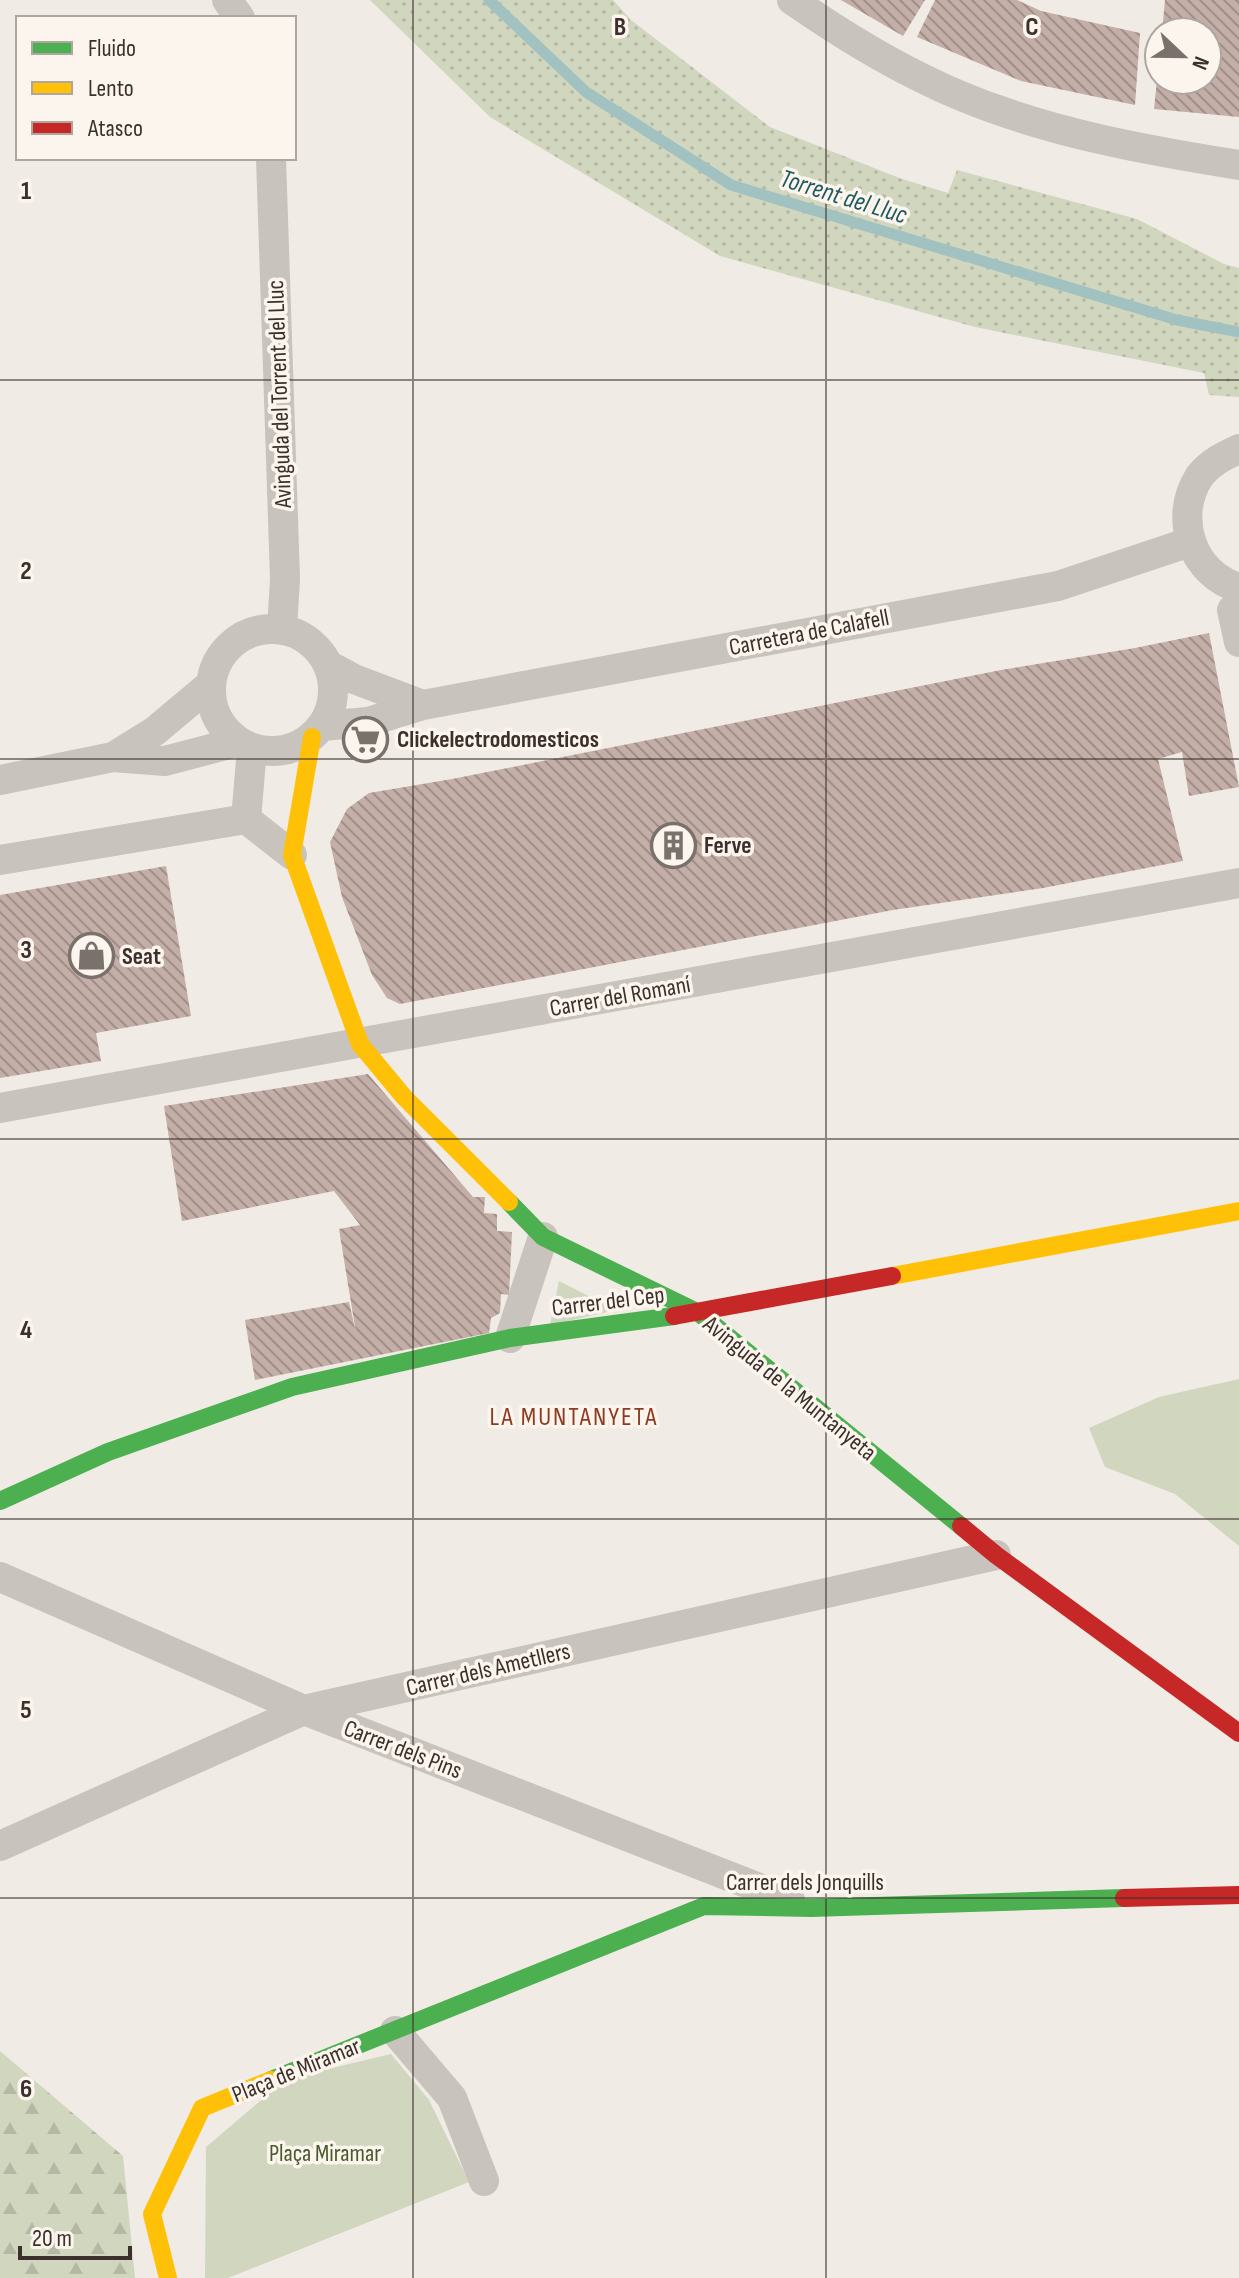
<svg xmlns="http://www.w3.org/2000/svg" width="1239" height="2278" viewBox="0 0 1239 2278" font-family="'Sofia Sans Condensed',sans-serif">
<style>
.grass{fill:url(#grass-dots)}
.forest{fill:url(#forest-firs)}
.park{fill:#d1d6bf}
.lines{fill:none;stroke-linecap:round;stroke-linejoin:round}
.stream{stroke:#a1c2c1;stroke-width:11}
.building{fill:url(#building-back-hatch)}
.street{stroke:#c9c3be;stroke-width:30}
.fast{stroke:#4caf50;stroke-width:18}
.slow{stroke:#ffc107;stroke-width:18}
.jam{stroke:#c62828;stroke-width:18}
.grid{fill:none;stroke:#3b302b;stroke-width:2;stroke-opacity:0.55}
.labels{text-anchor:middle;stroke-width:7;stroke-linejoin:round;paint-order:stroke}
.street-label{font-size:24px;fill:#3b302b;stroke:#fbf5ee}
.poi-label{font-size:24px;font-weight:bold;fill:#3b302b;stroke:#fbf5ee;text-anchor:start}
.park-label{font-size:24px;fill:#4a5a2e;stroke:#fbf5ee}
.water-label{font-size:26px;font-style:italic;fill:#1f5a5e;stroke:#fbf5ee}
.neighbourhood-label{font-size:26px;letter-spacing:2px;fill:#8c3b22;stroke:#fbf5ee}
.grid-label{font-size:26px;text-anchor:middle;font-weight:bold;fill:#3b302b;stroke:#fbf5ee;stroke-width:7;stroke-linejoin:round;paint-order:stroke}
</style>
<defs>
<pattern id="grass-dots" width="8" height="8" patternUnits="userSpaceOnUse" patternTransform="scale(2)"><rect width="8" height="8" fill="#d1d6bf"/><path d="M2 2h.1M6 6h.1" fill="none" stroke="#b4b8a4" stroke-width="1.8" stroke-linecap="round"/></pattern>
<pattern id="forest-firs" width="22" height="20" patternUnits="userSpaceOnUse" patternTransform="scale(2)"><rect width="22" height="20" fill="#d1d6bf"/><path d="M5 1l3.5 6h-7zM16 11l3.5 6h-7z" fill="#b4b8a4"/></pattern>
<pattern id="building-back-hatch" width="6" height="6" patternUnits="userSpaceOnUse" patternTransform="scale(2)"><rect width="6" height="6" fill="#c3afa7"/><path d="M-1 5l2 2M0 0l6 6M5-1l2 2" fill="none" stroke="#a08f88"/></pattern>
</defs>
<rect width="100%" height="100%" fill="#f0ebe5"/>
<path class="grass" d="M370 0H613L631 20 770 127 902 179 948 193 957 170 1137 219 1224 264 1239 268V397L1209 395 1204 373 975 327 720 256 490 117Z"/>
<path class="forest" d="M0 2051 123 2156 135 2278H0Z"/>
<path class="park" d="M559 1281 616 1310 550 1325Z
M1239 1379V1546L1175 1494 1105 1467 1089 1428 1159 1397Z
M391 2054 429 2100 469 2182 228 2278H205L206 2147 286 2079Z"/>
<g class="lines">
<path class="stream" d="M489 0 586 92 731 185 1177 320 1239 332"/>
</g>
<path class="building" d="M841 0H925L903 36Z
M935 0H1017L1041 11 1140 33 1135 105 1021 81 917 37Z
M1165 0H1239V117L1154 109 1157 80H1207V32H1162Z
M1209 633 1239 787 1189 796 1182 752 1158 759 1183 861 1043 888 893 910 400 1004 387 998 372 975 342 897 330 842 347 809 369 793 452 779 1001 670 1135 648Z
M166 866 191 1016 96 1033 101 1061 0 1078V895Z
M368 1074 473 1197H485L484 1213 497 1214V1231L512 1232 509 1295 501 1294 500 1313 491 1318 489 1333 255 1380 245 1320 349 1302 356 1333 339 1229 360 1225 334 1191 182 1221 164 1106Z"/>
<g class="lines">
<path class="street" d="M227 0 240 18
M792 0C845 37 901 71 961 96 1050 133 1145 150 1239 165
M271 158 285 579 282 630
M1239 449C1224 456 1209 463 1199 477 1173 518 1192 574 1239 588
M1232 610 1239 642
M211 690a61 61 0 1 1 122 0a61 61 0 1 1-122 0Z
M328 665 354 679 423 705
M322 726 368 722 423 705 1058 586 1190 542
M113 757 155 731 211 684
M0 780 113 757 165 761 237 742
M246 819 252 749
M246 819 292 855
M0 860 246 819
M0 1108 1239 883
M510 1338 543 1237
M0 1577 304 1710 790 1900
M0 1846 304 1710 996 1555
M395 2031 452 2098 484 2181"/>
<path class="fast" d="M509 1202 543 1237 699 1313 961 1526
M0 1501 108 1452 292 1387 510 1338 674 1316
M271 2080 704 1906 811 1908 1124 1898"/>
<path class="slow" d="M312 737 292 855 360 1044 404 1097 509 1202
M892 1276 1239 1211
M168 2278 152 2214 202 2108 271 2080"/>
<path class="jam" d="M674 1316 892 1276
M961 1526 996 1555 1239 1733
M1124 1898 1239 1895"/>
</g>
<path class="grid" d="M413 0V2278M826 0V2278M0 380H1239M0 759H1239M0 1139H1239M0 1519H1239M0 1898H1239"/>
<defs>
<symbol id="supermarket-ring" viewBox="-11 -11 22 22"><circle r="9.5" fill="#fbf5ee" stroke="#7a716c" stroke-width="1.5"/><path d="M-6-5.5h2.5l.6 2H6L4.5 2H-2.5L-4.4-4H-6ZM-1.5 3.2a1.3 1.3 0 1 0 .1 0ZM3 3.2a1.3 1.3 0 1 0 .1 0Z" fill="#7a716c"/></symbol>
<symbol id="building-ring" viewBox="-11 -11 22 22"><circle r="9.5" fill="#fbf5ee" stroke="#7a716c" stroke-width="1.5"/><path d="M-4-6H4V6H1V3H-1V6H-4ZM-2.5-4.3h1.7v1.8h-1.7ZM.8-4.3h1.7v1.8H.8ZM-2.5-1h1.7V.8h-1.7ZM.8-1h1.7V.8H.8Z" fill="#7a716c"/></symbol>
<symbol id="shop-ring" viewBox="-11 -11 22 22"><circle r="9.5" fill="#fbf5ee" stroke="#7a716c" stroke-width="1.5"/><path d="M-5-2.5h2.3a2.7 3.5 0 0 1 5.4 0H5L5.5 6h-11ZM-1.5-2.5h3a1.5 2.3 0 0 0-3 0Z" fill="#7a716c"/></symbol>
</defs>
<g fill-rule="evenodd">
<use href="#supermarket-ring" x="340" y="714" width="51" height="51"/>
<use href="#building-ring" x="648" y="820" width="51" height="51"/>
<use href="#shop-ring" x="66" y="930" width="51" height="51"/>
</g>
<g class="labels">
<g class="street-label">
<text transform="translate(279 394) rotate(-92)" y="8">Avinguda del Torrent del Lluc</text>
<text transform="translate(809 632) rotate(-11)" y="8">Carretera de Calafell</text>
<text transform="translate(620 996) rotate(-10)" y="8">Carrer del Romaní</text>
<text transform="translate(608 1301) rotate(-7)" y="8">Carrer del Cep</text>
<text transform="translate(790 1388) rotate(39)" y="8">Avinguda de la Muntanyeta</text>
<text transform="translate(488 1669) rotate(-13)" y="8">Carrer dels Ametllers</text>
<text transform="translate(403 1749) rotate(21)" y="8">Carrer dels Pins</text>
<text x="805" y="1890">Carrer dels Jonquills</text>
<text transform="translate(296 2070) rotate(-22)" y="8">Plaça de Miramar</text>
</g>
<g class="poi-label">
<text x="397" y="747">Clickelectrodomesticos</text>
<text x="704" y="853">Ferve</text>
<text x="122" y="964">Seat</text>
</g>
<g class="park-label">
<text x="325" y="2161">Plaça Miramar</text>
</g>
<g class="water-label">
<text transform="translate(844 196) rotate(17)" y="9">Torrent del Lluc</text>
</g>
<g class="neighbourhood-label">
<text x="574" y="1425">LA MUNTANYETA</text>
</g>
</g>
<g class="grid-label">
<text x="620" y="35">B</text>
<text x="1032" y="35">C</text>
<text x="26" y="199">1</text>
<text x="26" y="579">2</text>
<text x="26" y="958">3</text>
<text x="26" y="1338">4</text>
<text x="26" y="1718">5</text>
<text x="26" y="2097">6</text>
</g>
<rect x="16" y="16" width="280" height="144" fill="#fbf5ee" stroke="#aea6a0" stroke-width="2"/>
<rect x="32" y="42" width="40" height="12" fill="#4caf50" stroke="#aea6a0" stroke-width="2"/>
<text x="88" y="56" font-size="24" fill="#3b302b">Fluido</text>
<rect x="32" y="82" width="40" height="12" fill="#ffc107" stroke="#aea6a0" stroke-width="2"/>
<text x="88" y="96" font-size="24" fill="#3b302b">Lento</text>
<rect x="32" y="122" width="40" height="12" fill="#c62828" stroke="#aea6a0" stroke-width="2"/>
<text x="88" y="136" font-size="24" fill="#3b302b">Atasco</text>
<g transform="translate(1183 56) rotate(112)"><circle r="38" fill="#fbf5ee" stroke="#aea6a0" stroke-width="2"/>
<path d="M0-6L14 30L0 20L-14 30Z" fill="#7a716c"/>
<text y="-12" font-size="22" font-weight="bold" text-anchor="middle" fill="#3b302b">N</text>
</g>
<path d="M20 2246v12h110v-12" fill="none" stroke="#3b302b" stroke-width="4"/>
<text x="32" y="2246" font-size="24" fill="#3b302b" stroke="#fbf5ee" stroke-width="6" paint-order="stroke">20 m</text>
</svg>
